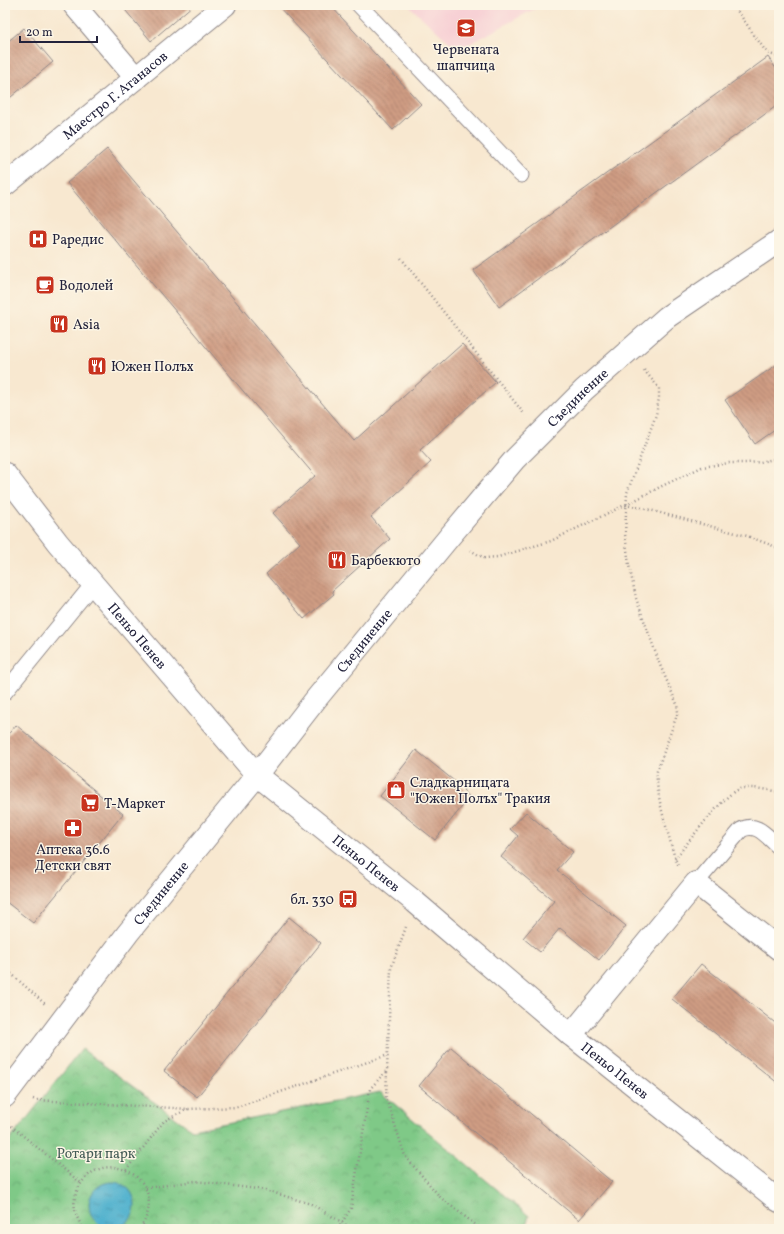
<svg xmlns="http://www.w3.org/2000/svg" width="784" height="1234" viewBox="0 0 784 1234" font-family="Vollkorn,serif">
<style>
.built{fill:#f7cfd4}
.park{fill:url(#park-crowns);stroke:#507661}
.water{fill:url(#water-ripples);stroke:#386984}
.building{fill:url(#building-back-hatch)}
.lines{fill:none;stroke-linecap:round;stroke-linejoin:round}
.lane-casing{stroke:#8d8586;stroke-width:17}
.street-casing{stroke:#8d8586;stroke-width:24}
.secondary-casing{stroke:#8d8586;stroke-width:24}
.path{stroke:#8d8586;stroke-width:2.5;stroke-dasharray:1 3;stroke-linecap:butt}
.lane{stroke:#fff;stroke-width:15}
.street{stroke:#fff;stroke-width:22}
.secondary{stroke:#fff;stroke-width:22}
.labels{text-anchor:middle;stroke-width:3;stroke-linejoin:round;paint-order:stroke}
.poi-label{font-size:14px;fill:#22223b;stroke:#fcf5e5;text-anchor:start}
.street-label{font-size:14px;fill:#22223b;stroke:#fcf5e5}
.park-label{font-size:14px;fill:#435c56;stroke:#fcf5e5}
</style>
<defs>
<pattern id="park-crowns" width="20" height="18" patternUnits="userSpaceOnUse"><rect width="20" height="18" fill="#7fc987"/><path d="M2 6a3 3 0 1 1 6 0M12 15a3 3 0 1 1 6 0" fill="none" stroke="#6dac75"/></pattern>
<pattern id="water-ripples" width="26" height="14" patternUnits="userSpaceOnUse"><rect width="26" height="14" fill="#4eb0cd"/><path d="M2 4q2-2 4 0t4 0M15 11q2-2 4 0t4 0" fill="none" stroke="#408fa8"/></pattern>
<pattern id="building-back-hatch" width="6" height="6" patternUnits="userSpaceOnUse"><rect width="6" height="6" fill="#cf9c83"/><path d="M-1 5l2 2M0 0l6 6M5-1l2 2" fill="none" stroke="#a87f6c"/></pattern>
</defs>
<rect width="100%" height="100%" fill="#fcf5e5"/>
<filter id="ink" filterUnits="userSpaceOnUse"><feTurbulence type="fractalNoise" baseFrequency=".025" numOctaves="2"/><feDisplacementMap in="SourceGraphic" scale="8" xChannelSelector="R" yChannelSelector="G"/><feConvolveMatrix kernelMatrix="1 2 1 2 8 2 1 2 1" color-interpolation-filters="sRGB"/></filter>
<filter id="wash" filterUnits="userSpaceOnUse"><feTurbulence type="fractalNoise" baseFrequency=".012" numOctaves="4" result="noise"/><feDisplacementMap in="SourceGraphic" scale="16" xChannelSelector="R" yChannelSelector="G"/><feGaussianBlur stdDeviation="0.9" result="paint"/><feColorMatrix in="noise" values="0 0 0 0 0 0 0 0 0 0 0 0 0 0 0 0 0 1.4 0 .05"/><feComposite in="paint" operator="in"/></filter>
<g filter="url(#wash)">
<rect width="100%" height="100%" fill="#f8e8d0"/>
<path class="built" d="M408 5H542L458 50Z"/>
<path class="park" d="M82 1049 192 1130 380 1092 529 1216 525 1229H5V1146Z"/>
<path class="water" d="M89 1205a23 23 0 1 1 46 0a23 23 0 1 1-46 0Z"/>
<g id="blocks">
<path class="building" d="M121 5H193L151 41Z
M277 5H330L421 104 393 130Z
M24 28 53 62 5 102V44Z
M768 57 779 73V104L499 307 473 270Z
M107 149 354 441 462 344 496 382 420 450 431 462 371 517 390 539 332 591 334 594 304 619 266 574 300 543 273 513 315 476 67 183Z
M779 363V427L755 444 725 400Z
M16 725 123 814 33 923 5 901V738Z
M416 750 464 789 463 791 470 797 435 840 380 796Z
M526 812 573 852 557 870 626 926 599 960 560 928 540 952 523 938 554 901 501 857 518 836 510 829Z
M289 917 321 943 197 1097 164 1071Z
M701 964 779 1026V1084L672 999Z
M451 1047 612 1182 579 1220 419 1086Z"/>
</g>
</g>
<g filter="url(#ink)">
<use href="#blocks" fill-opacity="0" stroke="#8d8586" stroke-width="1"/>
<g class="lines">
<defs>
<path id="lane" d="M359 5 521 175
M5 692 93 584
M696 883 741 830C757 821 767 837 779 847"/>
<g id="street">
<path d="M74 5 136 78"/>
<path id="s1" d="M5 185 225 5"/>
<path d="M571 1035 696 883 779 949"/>
</g>
<g id="secondary">
<path id="s2" d="M5 474 58 543 257 775 415 902 571 1035 779 1201"/>
<path id="s3" d="M5 1096 128 933 257 775 316 699 450 536 515 459 584 390 667 317 779 241"/>
</g>
</defs>
<use href="#lane" class="lane-casing"/>
<use href="#street" class="street-casing"/>
<use href="#secondary" class="secondary-casing"/>
<path class="path" d="M733 5 767 53 779 57
M401 258 525 415
M644 370 659 388V398L656 415 627 493 625 534 629 565 636 598 660 665 677 704 678 712 657 771C655 796 669 834 675 859L679 866
M626 505 662 486 702 467 729 463H746L760 462 779 458
M470 550 484 558 498 557 551 541 625 505 642 508 747 536 779 548
M675 859C686 845 725 793 739 789 750 786 768 790 779 792
M406 927 391 968 386 1097 405 1156 441 1198 481 1229
M5 968 45 1004
M33 1099 36 1100 189 1109 237 1107 388 1055
M5 1121 81 1183
M126 1170 164 1121 188 1109
M146 1188 195 1181 265 1190 311 1204 353 1229
M84 1229C75 1217 71 1203 78 1189 100 1142 174 1178 140 1229
M338 1229 351 1208 370 1089 387 1070"/>
<use href="#lane" class="lane"/>
<use href="#street" class="street"/>
<use href="#secondary" class="secondary"/>
</g>
</g>
<defs>
<symbol id="school-square" viewBox="-11 -11 22 22"><rect x="-9" y="-9" width="18" height="18" rx="4" fill="#c8321e" stroke="#fcf5e5"/><path d="M0-5L7-2L0 1L-7-2ZM-4 1L0 2.5L4 1V4Q0 6-4 4Z" fill="#fff"/></symbol>
<symbol id="hospital-square" viewBox="-11 -11 22 22"><rect x="-9" y="-9" width="18" height="18" rx="4" fill="#c8321e" stroke="#fcf5e5"/><path d="M-5-5h3v3.5h4V-5h3V5h-3V1.5h-4V5h-3Z" fill="#fff"/></symbol>
<symbol id="cafe-square" viewBox="-11 -11 22 22"><rect x="-9" y="-9" width="18" height="18" rx="4" fill="#c8321e" stroke="#fcf5e5"/><path d="M-5.5-4.5H6V0H3Q3 3.5 0 3.5H-2.5Q-5.5 3.5-5.5 0ZM3-3.2v2h1.7v-2ZM-6 4.5H4V6H-6Z" fill="#fff"/></symbol>
<symbol id="restaurant-square" viewBox="-11 -11 22 22"><rect x="-9" y="-9" width="18" height="18" rx="4" fill="#c8321e" stroke="#fcf5e5"/><path d="M-5-6h1v4h1v-4h1v4h1v-4h1v5L-1.5 .5V6h-2V.5L-5-1ZM5-6V6H3V1.5H1.5Q1.5-4 5-6Z" fill="#fff"/></symbol>
<symbol id="shop-square" viewBox="-11 -11 22 22"><rect x="-9" y="-9" width="18" height="18" rx="4" fill="#c8321e" stroke="#fcf5e5"/><path d="M-5-2.5h2.3a2.7 3.5 0 0 1 5.4 0H5L5.5 6h-11ZM-1.5-2.5h3a1.5 2.3 0 0 0-3 0Z" fill="#fff"/></symbol>
<symbol id="supermarket-square" viewBox="-11 -11 22 22"><rect x="-9" y="-9" width="18" height="18" rx="4" fill="#c8321e" stroke="#fcf5e5"/><path d="M-6-5.5h2.5l.6 2H6L4.5 2H-2.5L-4.4-4H-6ZM-1.5 3.2a1.3 1.3 0 1 0 .1 0ZM3 3.2a1.3 1.3 0 1 0 .1 0Z" fill="#fff"/></symbol>
<symbol id="pharmacy-square" viewBox="-11 -11 22 22"><rect x="-9" y="-9" width="18" height="18" rx="4" fill="#c8321e" stroke="#fcf5e5"/><path d="M-2-6h4v4h4v4h-4v4h-4v-4h-4v-4h4Z" fill="#fff"/></symbol>
<symbol id="bus-square" viewBox="-11 -11 22 22"><rect x="-9" y="-9" width="18" height="18" rx="4" fill="#c8321e" stroke="#fcf5e5"/><path d="M-5-6H5V4H4V6H2V4H-2V6H-4V4H-5ZM-3.5-4V0h7V-4ZM-3.5 1.2v1.5H-2V1.2ZM2 1.2v1.5H3.5V1.2Z" fill="#fff"/></symbol>
</defs>
<g fill-rule="evenodd">
<use href="#school-square" x="455" y="17" width="22" height="22"/>
<use href="#hospital-square" x="27" y="228" width="22" height="22"/>
<use href="#cafe-square" x="34" y="274" width="22" height="22"/>
<use href="#restaurant-square" x="48" y="313" width="22" height="22"/>
<use href="#restaurant-square" x="86" y="355" width="22" height="22"/>
<use href="#restaurant-square" x="326" y="549" width="22" height="22"/>
<use href="#shop-square" x="385" y="779" width="22" height="22"/>
<use href="#supermarket-square" x="79" y="792" width="22" height="22"/>
<use href="#pharmacy-square" x="62" y="817" width="22" height="22"/>
<use href="#bus-square" x="337" y="888" width="22" height="22"/>
</g>
<g class="labels">
<g class="poi-label">
<text x="466" y="54" text-anchor="middle">Червената<tspan x="466" dy="16">шапчица</tspan></text>
<text x="52" y="244">Раредис</text>
<text x="59" y="290">Водолей</text>
<text x="73" y="329">Asia</text>
<text x="111" y="371">Южен Полъх</text>
<text x="351" y="565">Барбекюто</text>
<text x="410" y="787">Сладкарницата<tspan x="410" dy="16">"Южен Полъх" Тракия</tspan></text>
<text x="104" y="808">Т-Маркет</text>
<text x="73" y="854" text-anchor="middle">Аптека 36.6<tspan x="73" dy="16">Детски свят</tspan></text>
<text x="334" y="904" text-anchor="end">бл. 330</text>
</g>
<g class="street-label">
<text dy="5" stroke="none"><textPath href="#s1" startOffset="142">Маестро Г. Атанасов</textPath></text>
<text dy="5" stroke="none"><textPath href="#s3" startOffset="904">Съединение</textPath></text>
<text dy="5" stroke="none"><textPath href="#s2" startOffset="209">Пеньо Пенев</textPath></text>
<text dy="5" stroke="none"><textPath href="#s3" startOffset="580">Съединение</textPath></text>
<text dy="5" stroke="none"><textPath href="#s2" startOffset="533">Пеньо Пенев</textPath></text>
<text dy="5" stroke="none"><textPath href="#s3" startOffset="256">Съединение</textPath></text>
<text dy="5" stroke="none"><textPath href="#s2" startOffset="857">Пеньо Пенев</textPath></text>
</g>
<g class="park-label">
<text x="96" y="1158">Ротари парк</text>
</g>
</g>
<rect width="784" height="1234" fill="none" stroke="#fcf5e5" stroke-width="20"/>
<path d="M20 36v6h77v-6" fill="none" stroke="#22223b" stroke-width="2"/>
<text x="26" y="36" font-size="12" fill="#22223b" stroke="#fcf5e5" stroke-width="3" paint-order="stroke">20 m</text>
</svg>
